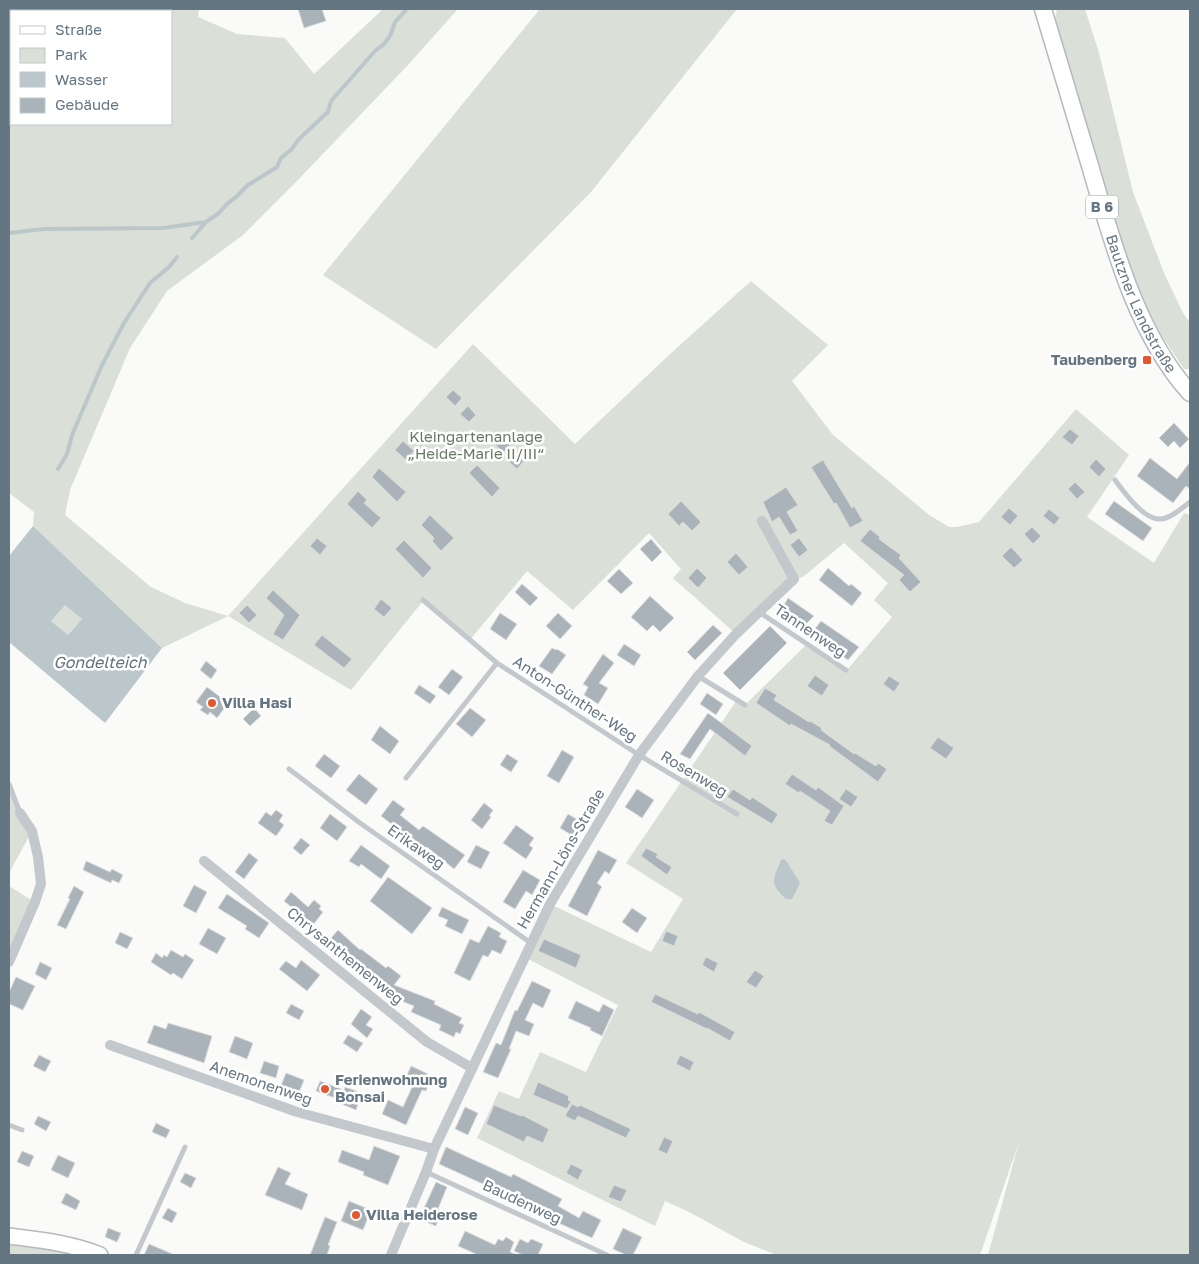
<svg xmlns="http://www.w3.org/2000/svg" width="1199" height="1264" viewBox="0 0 1199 1264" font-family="'Golos Text',sans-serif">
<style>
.green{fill:#dadfd7;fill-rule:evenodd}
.water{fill:#bbc7cb;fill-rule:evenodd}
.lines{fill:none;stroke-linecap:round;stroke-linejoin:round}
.stream{stroke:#bbc7cb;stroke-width:4}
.building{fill:#aab3b9;stroke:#dcdcda}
.secondary-casing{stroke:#b3babf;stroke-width:18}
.primary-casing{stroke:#b5babe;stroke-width:19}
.lane{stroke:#c3c8cc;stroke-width:5}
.street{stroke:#c3c8cc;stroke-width:10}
.secondary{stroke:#fff;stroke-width:15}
.primary{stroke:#fff;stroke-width:16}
.poi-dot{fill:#e4572e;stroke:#fff;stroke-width:2}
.labels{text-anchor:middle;stroke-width:5;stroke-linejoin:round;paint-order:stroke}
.shield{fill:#fff;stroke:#939fa8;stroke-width:1}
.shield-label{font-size:14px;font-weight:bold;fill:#657683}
.street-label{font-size:15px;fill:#657683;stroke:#fff}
.poi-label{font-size:15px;font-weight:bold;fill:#657683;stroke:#fff;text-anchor:start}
.park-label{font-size:15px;fill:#687a64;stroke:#fff}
.water-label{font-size:16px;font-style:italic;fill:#60757c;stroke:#fff}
</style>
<rect width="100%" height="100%" fill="#fafaf8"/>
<path class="green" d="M9 9H199L198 17 237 34 285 38 314 74 383 9H458L408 65 296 182 243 235 167 291 130 348 70 490 65 515 151 587 185 603 228 616 473 344 575 444 669 355 751 281 828 345 792 381 833 435 929 515 949 527H957L979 522 1076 409 1129 455 1087 517 1154 563 1184 513 1190 515V1255H988L1019 1142 980 1255H777L744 1242 689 1212 665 1201 655 1226 477 1138 499 1091 519 1099 540 1052 586 1072 618 1005 524 957 550 904 651 952 683 899 626 863 737 700 745 705 807 644 847 670 892 617 874 600 888 583 844 543 803 577 794 579 736 634 673 578 681 569 649 533 573 610 527 571 469 641 423 601 351 690 228 616 162 648 33 526 34 512 9 493ZM11 11H171V124H11Z
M540 9H737L591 192 436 349 323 275Z
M1057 9H1085L1099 53 1133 192 1164 273 1183 313 1190 323V369H1184L1156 327 1124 258 1093 157 1055 20Z
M65 604 82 619 68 635 51 621Z
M9 784 32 831 9 873Z
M9 886 33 901 9 956Z
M9 1243 100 1255H9Z"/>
<path class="water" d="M33 526 162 648 105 723 9 642V556ZM65 605 82 619 68 635 51 621Z
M784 859 787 862 800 883 792 899H786C769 883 773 880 781 860Z"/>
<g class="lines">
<path class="stream" d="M9 233 44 229 163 228 206 222 219 213 227 204 236 197 248 185 277 167 281 158 292 149 298 140 328 112 331 101 375 51 384 44 390 36 395 22 407 9
M192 238 206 222
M58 469 67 454 72 435 102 365 124 323 150 283 169 267 177 257"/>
</g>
<path class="building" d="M298 9H322L326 21 304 28Z
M453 390 462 398 455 406 446 397Z
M468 406 476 415 469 422 460 414Z
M1174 423 1189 439 1180 448 1174 441 1168 447 1159 438Z
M1070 429 1079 436 1072 445 1062 437Z
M502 437 510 445 503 453 495 444Z
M403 441 414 451 406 460 395 450Z
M516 453 524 461 517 469 508 461Z
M1150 458 1177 479 1190 462V489L1186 486 1173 503 1137 476Z
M1096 459 1106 469 1099 477 1089 467Z
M823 460 852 508 854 506 863 521 850 528 836 503 834 504 811 467Z
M477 465 500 488 492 497 469 473Z
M379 468 406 492 397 502 372 477Z
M1075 482 1085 492 1077 499 1068 489Z
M786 487 798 505 787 512 798 531 790 535 779 517 772 522 763 502Z
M358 491 367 500 364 503 381 518 372 528 347 504Z
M681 501 701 522 692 531 683 522 679 526 668 514Z
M1114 501 1152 528 1143 541 1105 514Z
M1009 508 1018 516 1010 525 1001 517Z
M1049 509 1060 518 1054 525 1043 516Z
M430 515 454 538 441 551 432 541 434 538 421 525Z
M1032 527 1041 536 1033 544 1024 534Z
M870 529 880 537 879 539 901 555 899 558 921 582 910 592 899 580 904 575 860 541Z
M317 538 327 546 320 555 310 546Z
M799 538 808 550 799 557 790 545Z
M651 539 662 552 652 562 640 549Z
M404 540 432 568 423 578 395 549Z
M1011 547 1023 560 1014 568 1002 556Z
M736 553 748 567 739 575 727 562Z
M697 568 707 578 698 588 688 578Z
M828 568 849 586 851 584 862 593 852 606 819 580Z
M619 569 633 583 621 594 607 581Z
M522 584 538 598 530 606 515 592Z
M273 590 300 615 283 640 273 634 284 615 266 598Z
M650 596 674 618 660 632 653 625 647 631 631 617Z
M788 598 814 616 802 628 779 614Z
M381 599 392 608 384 617 374 609Z
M247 605 257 615 249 623 239 613Z
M500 613 517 624 506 640 490 629Z
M558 613 572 626 560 639 546 626Z
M821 621 859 647 848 660 811 634Z
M713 625 722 633 695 660 687 652Z
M770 626 787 643 740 690 723 673Z
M322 635 352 659 344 668 314 645Z
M624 644 641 655 634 666 617 655Z
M552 648 556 650 557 649 566 655 552 674 539 666Z
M603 654 614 663 599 683 608 688 598 704 584 695 588 687 583 684Z
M206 661 217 670 211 679 200 670Z
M452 669 463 677 449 695 438 687Z
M815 675 829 685 822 696 807 686Z
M889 676 900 683 894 692 883 684Z
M419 685 436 696 430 704 414 693Z
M207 687 228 703 217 718 210 712 208 715 200 710 203 707 196 702Z
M765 688 777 695 774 700 809 722 810 721 822 728 821 730 854 754 855 753 876 766 878 763 887 769 878 782 829 746 830 745 791 724 790 726 756 703Z
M707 693 723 704 716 715 700 704Z
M254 708 261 716 250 726 243 719Z
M470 708 486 720 472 737 456 724Z
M708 713 752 746 745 756 710 729 690 759 680 754Z
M380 726 399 741 390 754 371 740Z
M938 737 954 748 946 759 930 748Z
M562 750 574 757 559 783 547 776Z
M324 754 340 766 331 778 315 766Z
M507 754 518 761 511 772 500 765Z
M359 774 378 789 366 805 346 790Z
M792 774 816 790 818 787 844 806 832 825 824 821 830 811 800 791 799 793 785 784Z
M637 789 654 800 642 818 625 807Z
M733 789 750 800 752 797 778 814 772 824 727 797Z
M846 789 858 797 851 807 839 799Z
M393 800 405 809 400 815 419 830 423 826 465 855 454 869 427 847 425 850 381 816Z
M484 803 493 810 489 816 491 817 482 829 471 820Z
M276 810 283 815 279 821 284 825 276 836 258 823 266 812 271 816Z
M330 814 347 827 337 841 320 828Z
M568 814 583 823 575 837 560 828Z
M516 825 534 838 529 845 533 848 526 859 503 843Z
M301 838 310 845 301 855 293 848Z
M361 845 390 866 381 879 361 864 359 867 349 861Z
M476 845 490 852 481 869 467 862Z
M646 848 658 854 656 857 672 867 667 875 641 856Z
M598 850 617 860 609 874 605 871 597 883 602 887 601 888 587 916 568 906Z
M249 853 258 860 244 879 235 872Z
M86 861 110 872 112 869 123 875 119 883 112 880 111 883 83 870Z
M523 870 540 880 532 895 526 891 515 909 503 902Z
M388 877 432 908 412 934 370 901Z
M194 885 207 892 196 913 183 906Z
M74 886 84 892 66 929 57 925 70 899 68 898Z
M291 892 308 907 314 900 321 906 319 909 323 912 313 925 284 901Z
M227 894 269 923 259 938 245 929 247 926 218 908Z
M442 907 469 920 462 934 445 926 448 920 438 916Z
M632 908 647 918 637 933 622 922Z
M488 926 501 933 499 937 507 941 501 954 492 950 488 957 483 955 470 981 454 973 470 939 479 943Z
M208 928 226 938 217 954 199 944Z
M338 930 360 950 361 949 386 968 388 966 401 976 394 985 435 1001 434 1004 462 1018 459 1023 464 1025 460 1034 456 1032 454 1037 439 1030 441 1025 411 1012 414 1006 404 1002 351 962 354 958 331 938Z
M666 931 678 936 674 946 662 941Z
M120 932 133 938 127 949 115 943Z
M544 939 581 955 576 968 538 951Z
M171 950 183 957 185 954 194 960 182 979 173 973 171 975 151 962 156 953 162 958 164 955 167 957Z
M706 957 718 963 714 972 702 965Z
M301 960 320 975 307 991 279 969 286 961 296 968Z
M40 962 52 968 46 980 35 974Z
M755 970 764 976 756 988 746 982Z
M16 977 35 986 23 1010 9 1004V992Z
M532 981 551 990 543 1008 533 1003 525 1020 534 1024 529 1036 516 1031 509 1049H511L498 1078 483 1072 496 1043 501 1045 515 1010 517 1011Z
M655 994 698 1014 699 1012 735 1032 730 1041 707 1028V1029L651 1002Z
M576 1001 599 1012 603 1004 614 1010 602 1036 590 1030 591 1028 568 1018Z
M291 1004 304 1011 299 1020 286 1013Z
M361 1009 372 1017 366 1025 373 1029 367 1038 351 1024Z
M168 1023 212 1036 204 1063 147 1043 154 1025 166 1029Z
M348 1035 363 1043 357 1052 343 1043Z
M235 1036 253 1043 247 1059 229 1052Z
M39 1055 51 1061 45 1072 33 1066Z
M680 1055 694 1062 690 1071 676 1064Z
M264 1061 279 1066 276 1078 260 1073Z
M411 1066 428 1074 425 1081 429 1083 426 1091 422 1090 406 1125 382 1114 388 1100 403 1107 413 1085 404 1082Z
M286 1073 304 1080 298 1095 280 1088Z
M320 1081 344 1090 345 1087 362 1093 356 1110 339 1103 340 1100 316 1091Z
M538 1082 569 1096 568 1100 571 1101 567 1109 533 1095Z
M572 1104 578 1107 580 1105 631 1129 626 1138 578 1116 575 1121 565 1116Z
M494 1105 521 1116 522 1115 549 1129 543 1143 527 1136 524 1142 486 1124Z
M465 1107 478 1113 468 1135 455 1129Z
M38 1116 51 1122 46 1131 34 1124Z
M156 1123 170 1130 166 1138 152 1132Z
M664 1137 673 1141 667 1154 658 1150Z
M374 1146 400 1156 388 1185 363 1175 364 1172 338 1162 342 1150 369 1160Z
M446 1147 511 1177 513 1174 562 1199 558 1206 579 1218 583 1211 601 1220 592 1238 532 1211 533 1210 494 1189 439 1164Z
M22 1151 34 1156 29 1167 17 1162Z
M58 1155 75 1163 68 1178 51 1170Z
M571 1164 583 1170 578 1180 566 1173Z
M278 1167 291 1173 285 1184 308 1194 302 1210 265 1195Z
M185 1173 196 1178 191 1188 180 1182Z
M436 1182 447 1187 438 1209 442 1211 436 1226 419 1219Z
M614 1185 627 1190 621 1202 608 1197Z
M66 1193 80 1201 76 1210 61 1203Z
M349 1201 371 1210 363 1230 341 1221Z
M168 1208 177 1213 172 1223 162 1218Z
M325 1217 337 1222 328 1245 330 1246 327 1255H310Z
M108 1228 121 1233 117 1242 105 1237Z
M623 1228 642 1237 633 1255H626L613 1249Z
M465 1231 495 1245 498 1239 503 1241 506 1237 514 1242 510 1252 517 1255H478L458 1246Z
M520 1239 528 1243 531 1239 543 1244 538 1255H523L514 1251Z
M149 1244 175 1255H144Z"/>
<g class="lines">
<defs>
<path id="secondary" d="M9 1236C40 1240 71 1243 100 1255"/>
<g id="primary">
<path id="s1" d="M1043 9C1059 62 1075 116 1091 169 1113 244 1136 333 1190 393"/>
</g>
</defs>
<use href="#secondary" class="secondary-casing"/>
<use href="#primary" class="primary-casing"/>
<path class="lane" d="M1115 480C1124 492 1143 519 1159 519 1169 520 1182 508 1190 502
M423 600 497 663 639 755 737 814
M759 612 846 670
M698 676 745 705
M289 769 360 823 531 943
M406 778 497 663
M9 784 20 813
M9 1125 22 1130
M426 1172 607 1255
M136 1255 185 1147"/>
<path class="street" d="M204 861 427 1042 472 1068
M9 962 35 902 41 884 38 857 32 831 20 813
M110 1045 297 1112 434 1149
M391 1255 426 1172 434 1149 550 904 639 755 698 676 736 634 794 579 762 521"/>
<use href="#secondary" class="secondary"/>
<use href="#primary" class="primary"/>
</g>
<g class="poi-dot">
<rect x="1142" y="355" width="10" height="10" rx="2.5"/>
<circle cx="212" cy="703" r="5"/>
<circle cx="325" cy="1089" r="5"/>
<circle cx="356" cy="1215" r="5"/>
</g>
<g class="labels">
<rect class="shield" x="1086" y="195.5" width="32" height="23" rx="4"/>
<g class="shield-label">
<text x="1102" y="212">B 6</text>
</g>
<g class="street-label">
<text dy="5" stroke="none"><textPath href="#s1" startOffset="311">Bautzner Landstraße</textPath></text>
<text transform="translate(810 631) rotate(34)" y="5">Tannenweg</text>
<text transform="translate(575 699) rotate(33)" y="5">Anton-Günther-Weg</text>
<text transform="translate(694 774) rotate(31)" y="5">Rosenweg</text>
<text transform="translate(416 847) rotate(35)" y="5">Erikaweg</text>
<text transform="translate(561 859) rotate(-60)" y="5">Hermann-Löns-Straße</text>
<text transform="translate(345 956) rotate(39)" y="5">Chrysanthemenweg</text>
<text transform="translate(261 1083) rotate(19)" y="5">Anemonenweg</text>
<text transform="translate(522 1202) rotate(25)" y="5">Baudenweg</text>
</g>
<g class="poi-label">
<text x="1137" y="365" text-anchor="end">Taubenberg</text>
<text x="222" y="708">Villa Hasi</text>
<text x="335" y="1085">Ferienwohnung<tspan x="335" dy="17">Bonsai</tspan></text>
<text x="366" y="1220">Villa Heiderose</text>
</g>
<g class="park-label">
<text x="476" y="442">Kleingartenanlage<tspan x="476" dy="17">„Heide-Marie II/III“</tspan></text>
</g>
<g class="water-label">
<text x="100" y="668">Gondelteich</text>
</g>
</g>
<rect width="1199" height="1264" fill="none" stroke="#657683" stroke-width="20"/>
<rect x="10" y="10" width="162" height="115" fill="#ffffff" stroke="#c1c8cd"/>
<rect x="20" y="26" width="25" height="8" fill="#ffffff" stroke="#c1c8cd"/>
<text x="55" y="35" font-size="15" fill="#657683">Straße</text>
<rect x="20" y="48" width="25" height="15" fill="#dadfd7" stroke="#c1c8cd"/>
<text x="55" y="60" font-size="15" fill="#657683">Park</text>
<rect x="20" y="72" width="25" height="15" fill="#bbc7cb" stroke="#c1c8cd"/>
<text x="55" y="85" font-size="15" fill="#657683">Wasser</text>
<rect x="20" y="98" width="25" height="15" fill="#aab3b9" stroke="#c1c8cd"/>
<text x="55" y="110" font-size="15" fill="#657683">Gebäude</text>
</svg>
